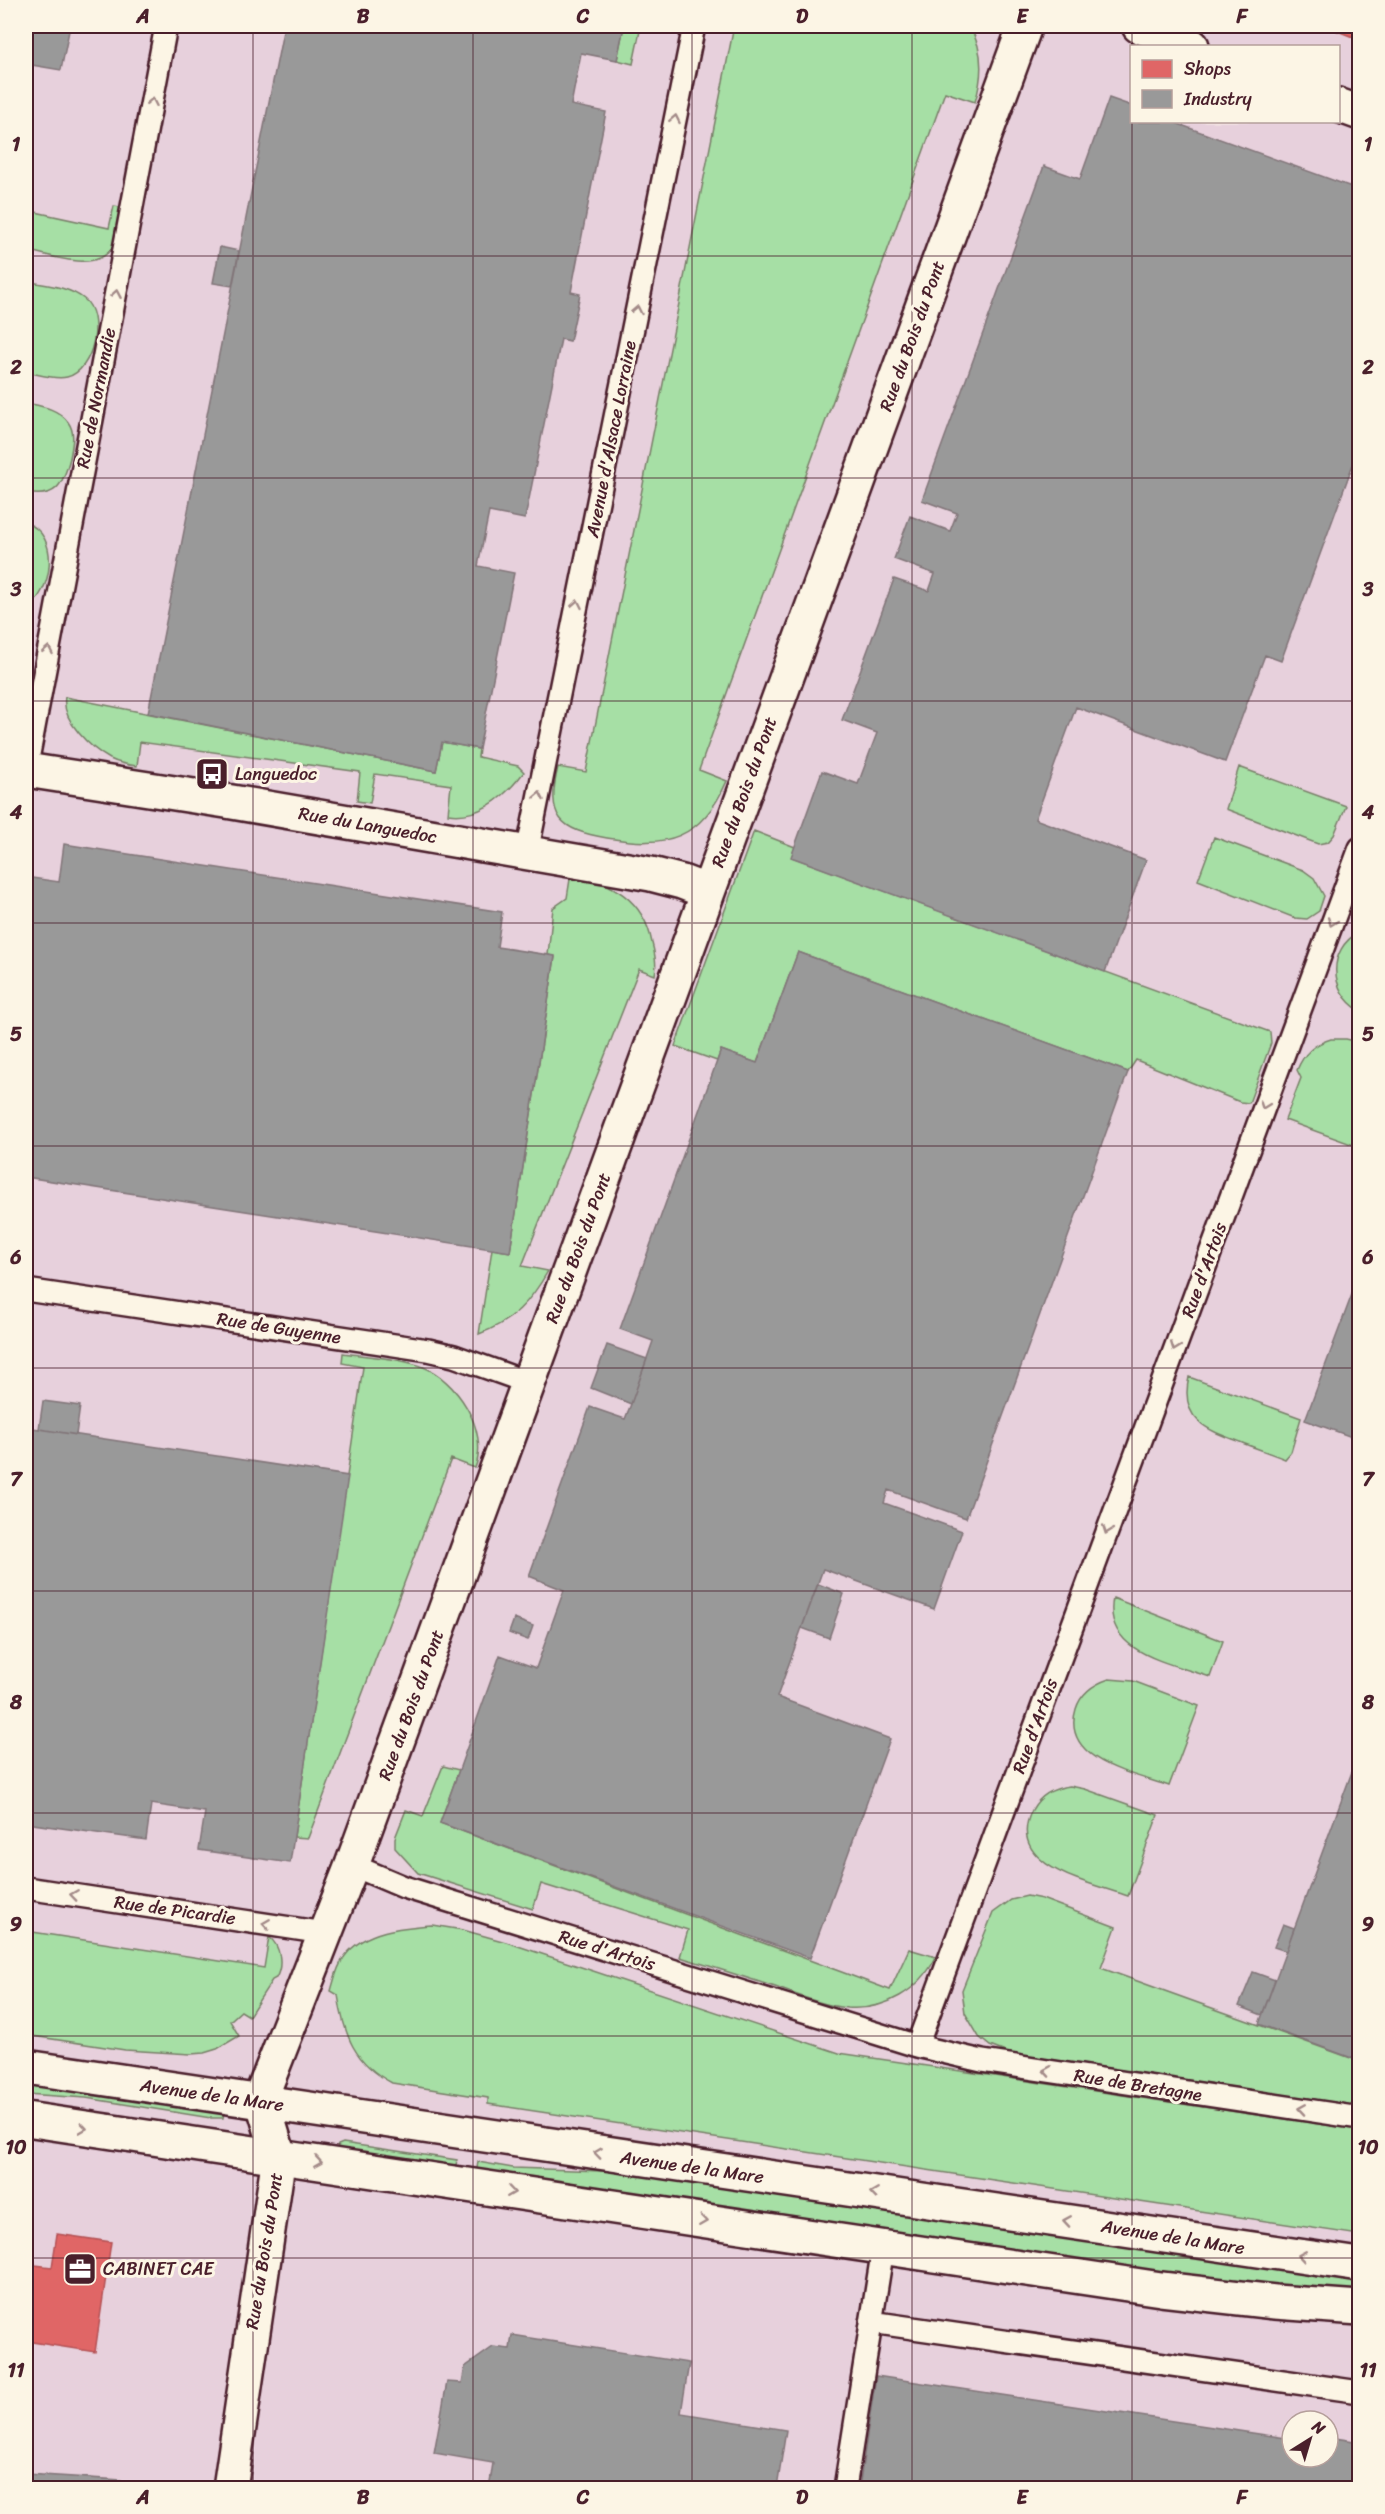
<svg xmlns="http://www.w3.org/2000/svg" width="1385" height="2514" viewBox="0 0 1385 2514" font-family="Sriracha,sans-serif">
<style>
.built{fill:#e7d0dc;fill-rule:evenodd}
.green{fill:#a6dfa5;stroke:#787f68;stroke-width:1.5}
.shops{fill:#e06666;stroke:#b35154;stroke-width:1.5}
.industry{fill:#999;stroke:#817478;stroke-width:1.5}
.lines{fill:none;stroke-linecap:round;stroke-linejoin:round}
.lane-casing{stroke:#4a1f2b;stroke-width:26}
.street-casing{stroke:#4a1f2b;stroke-width:38}
.secondary-casing{stroke:#4a1f2b;stroke-width:38}
.lane{stroke:#fcf5e5;stroke-width:21}
.street{stroke:#fcf5e5;stroke-width:33}
.secondary{stroke:#fcf5e5;stroke-width:33}
.oneway{stroke:#a38a88}
.grid{fill:none;stroke:#4a1f2b;stroke-width:1.5;stroke-opacity:0.55}
.labels{text-anchor:middle;stroke-width:6;stroke-linejoin:round;paint-order:stroke}
.street-label{font-size:18px;fill:#4a1f2b;stroke:#fcf5e5}
.poi-label{font-size:18px;fill:#4a1f2b;stroke:#fcf5e5;text-anchor:start}
.neatline{fill:none;stroke:#4a1f2b;stroke-width:2}
.grid-label{font-size:20px;text-anchor:middle;font-weight:bold;fill:#4a1f2b}
</style>
<rect width="100%" height="100%" fill="#f0dfe0"/>
<filter id="ink" filterUnits="userSpaceOnUse"><feTurbulence type="fractalNoise" baseFrequency=".0167" numOctaves="2"/><feDisplacementMap in="SourceGraphic" scale="12" xChannelSelector="R" yChannelSelector="G"/><feConvolveMatrix kernelMatrix="1 2 1 2 8 2 1 2 1" color-interpolation-filters="sRGB"/></filter>
<g filter="url(#ink)">
<path class="built" d="M26 26H1359V2488H26ZM1132 46H1338V122H1132ZM1292 2421H1328V2457H1292Z"/>
<path class="green" d="M624 26H641L633 64 617 60Z
M734 26H969C984 49 983 76 975 102L945 92 699 770 727 781C701 840 667 848 607 838 559 830 546 817 558 767L586 772Z
M114 206 121 207C118 219 117 234 113 245 100 275 49 255 26 250V210L109 228Z
M26 281C44 285 68 286 84 299 105 315 94 371 67 377 54 380 38 374 26 372Z
M26 403C40 406 58 408 68 422 76 433 72 446 70 458 63 485 56 499 26 493Z
M26 523C61 534 53 594 26 608Z
M65 697 436 771 442 742 479 749 478 757 518 766 524 772C505 797 480 819 448 814L451 785 375 774 370 803 357 801 360 772 140 742 137 766C128 765 118 763 110 759 90 748 61 720 65 697Z
M1239 767 1346 806 1334 835 1328 842 1318 844 1226 809Z
M754 831 795 847 792 857 1270 1032 1271 1043 1249 1103 1240 1102 1136 1060 1128 1072 798 952 757 1063 721 1050 717 1061 675 1046Z
M1214 837 1303 870 1314 878 1324 896 1319 911 1307 919 1295 918 1198 880Z
M571 873C611 882 644 899 652 943 655 954 657 965 655 975L639 969 522 1266 548 1271C531 1301 512 1322 479 1334L492 1249 510 1252 555 957 548 955 553 908 567 898Z
M1359 932V1010C1329 991 1327 950 1359 932Z
M1331 1039H1346L1359 1042V1147L1285 1120 1301 1078 1297 1070C1304 1053 1314 1044 1331 1039Z
M343 1353C365 1356 401 1358 421 1366 456 1379 490 1430 475 1468L451 1459 308 1838 294 1837 363 1367 342 1363Z
M1189 1377 1301 1418 1291 1452 1285 1459C1270 1453 1255 1448 1240 1442 1207 1430 1179 1420 1189 1377Z
M1113 1598 1223 1641 1210 1677C1171 1663 1102 1653 1113 1598Z
M1109 1679 1133 1681 1199 1706 1169 1786C1134 1774 1060 1761 1076 1709 1081 1693 1094 1684 1109 1679Z
M443 1766 459 1770 440 1823 890 1990 909 1949 936 1957C920 1990 885 2011 847 2008 821 2005 796 1994 772 1986 741 1976 710 1966 680 1957L688 1930 541 1884 533 1909 418 1873 395 1848V1838L406 1810 423 1816Z
M1070 1786 1085 1789 1158 1815 1128 1896C1092 1883 1003 1867 1032 1810 1040 1795 1053 1788 1070 1786Z
M1027 1896 1042 1899 1116 1927 1101 1968 1359 2061V2106L1008 2053 990 2046 979 2037 965 2013 962 1990 993 1913 1011 1900Z
M432 1925 463 1930 506 1942 839 2053 1359 2130V2235L488 2104V2098L392 2083C354 2063 344 2035 338 1995L331 1991C334 1980 337 1966 345 1956 364 1930 403 1927 432 1925Z
M26 1931 264 1968 269 1937C281 1946 283 1966 276 1978L272 1980 249 2016 241 2011 230 2021 239 2036 217 2049 204 2053 191 2054 125 2050 26 2035Z
M26 2077 224 2110 223 2118H211L86 2098 26 2094Z
M343 2143 457 2160 455 2170 337 2150 338 2145Z
M478 2162 513 2168 662 2173 1359 2277V2295L1243 2289 476 2174Z"/>
<path class="shops" d="M1325 26H1360V40Z
M57 2234 111 2242 95 2352 26 2341V2255L34 2256 35 2265 52 2267Z"/>
<path class="industry" d="M26 26H70L61 70 26 64Z
M284 26H624L617 60 581 53 571 105 606 112 571 292 580 294 570 341 561 339 525 519 489 512 478 566 514 573 479 749 442 742 436 771 148 713Z
M1109 98 1132 106V122H1173L1360 190V445L1281 661 1265 655 1225 762 1076 707 1035 819 1146 860 1105 972 791 857 822 771 858 784 877 733 842 720 894 579 929 591 935 574 894 559 910 516 950 531 957 513 922 500 1044 166 1080 179Z
M220 247 239 251 232 286 213 283Z
M64 844 502 912 497 947 555 956 510 1252 26 1177V877L59 882Z
M798 952 1128 1072 966 1518 888 1490 884 1503 962 1531 934 1609 823 1569 777 1697 890 1739 810 1958 440 1823 500 1655 536 1668 564 1590 529 1576 590 1407 625 1419 631 1404 653 1341 620 1329 721 1050 757 1063Z
M1360 1273V1440L1305 1420Z
M607 1345 647 1359 631 1404 591 1388Z
M43 1401 80 1406 76 1435 39 1429Z
M26 1427 348 1476 290 1863 199 1850 205 1812 151 1804 146 1840 26 1823Z
M818 1584 844 1594 829 1638 802 1628Z
M514 1619 533 1626 528 1640 509 1633Z
M1360 1750V2061L1259 2024Z
M1283 1924 1294 1928 1286 1951 1274 1947Z
M1253 1972 1275 1980 1262 2015 1239 2006Z
M512 2335 689 2363 681 2413 786 2430 777 2488H489L493 2463 434 2453 447 2382 462 2383 465 2367 493 2347 510 2349Z
M876 2376 1292 2439V2457H1328V2437L1360 2442V2488H859Z
M26 2474 121 2480 120 2488H26Z"/>
<g class="lines">
<defs>
<path id="lane" d="M26 770 166 26
M527 853 694 26
M26 1290 428 1350 454 1356 529 1383
M352 1865 404 1887 917 2046 1360 848
M26 1888 324 1933
M917 2046 982 2061 1360 2118
M871 2322 1360 2392
M845 2488 883 2248"/>
<path id="street" d="M1139 26 1192 46
M1338 105 1360 113
M26 770 226 801 651 874 682 882 708 892
M230 2488 279 2156 263 2103 265 2087 352 1865 1025 26"/>
<path id="secondary" d="M26 2067 1360 2265
M26 2119 1161 2289 1275 2302 1360 2308"/>
</defs>
<use href="#lane" class="lane-casing"/>
<use href="#street" class="street-casing"/>
<use href="#secondary" class="secondary-casing"/>
<use href="#lane" class="lane"/>
<use href="#street" class="street"/>
<use href="#secondary" class="secondary"/>
</g>
<defs><path id="oneway-chevron" d="M-2-3.5L2.5 0L-2 3.5" fill="none" stroke-width="1.6" stroke-linecap="round" stroke-linejoin="round" transform="scale(1.5)"/></defs>
<g class="oneway">
<use href="#oneway-chevron" transform="translate(152 102) rotate(-79)"/>
<use href="#oneway-chevron" transform="translate(675 119) rotate(-79)"/>
<use href="#oneway-chevron" transform="translate(116 294) rotate(-80)"/>
<use href="#oneway-chevron" transform="translate(637 310) rotate(-79)"/>
<use href="#oneway-chevron" transform="translate(577 604) rotate(-79)"/>
<use href="#oneway-chevron" transform="translate(48 650) rotate(-79)"/>
<use href="#oneway-chevron" transform="translate(539 796) rotate(-79)"/>
<use href="#oneway-chevron" transform="translate(1332 922) rotate(110)"/>
<use href="#oneway-chevron" transform="translate(1264 1105) rotate(110)"/>
<use href="#oneway-chevron" transform="translate(1175 1347) rotate(110)"/>
<use href="#oneway-chevron" transform="translate(1107 1530) rotate(110)"/>
<use href="#oneway-chevron" transform="translate(74 1895) rotate(-172)"/>
<use href="#oneway-chevron" transform="translate(266 1924) rotate(-172)"/>
<use href="#oneway-chevron" transform="translate(1047 2071) rotate(-171)"/>
<use href="#oneway-chevron" transform="translate(1302 2109) rotate(-171)"/>
<use href="#oneway-chevron" transform="translate(83 2128) rotate(8)"/>
<use href="#oneway-chevron" transform="translate(598 2153) rotate(-172)"/>
<use href="#oneway-chevron" transform="translate(318 2162) rotate(9)"/>
<use href="#oneway-chevron" transform="translate(511 2192) rotate(8)"/>
<use href="#oneway-chevron" transform="translate(874 2193) rotate(-172)"/>
<use href="#oneway-chevron" transform="translate(703 2221) rotate(8)"/>
<use href="#oneway-chevron" transform="translate(1067 2221) rotate(-171)"/>
<use href="#oneway-chevron" transform="translate(1302 2256) rotate(-171)"/>
</g>
</g>
<path class="grid" d="M253 26V2488M473 26V2488M692 26V2488M912 26V2488M1132 26V46M1132 122V2488M26 256H1360M26 478H1360M26 701H1360M26 923H1360M26 1146H1360M26 1368H1360M26 1591H1360M26 1813H1360M26 2036H1360M26 2258H1360"/>
<defs>
<symbol id="bus-square" viewBox="-11 -11 22 22"><rect x="-9" y="-9" width="18" height="18" rx="4" fill="#4a1f2b" stroke="#fcf5e5"/><path d="M-5-6H5V4H4V6H2V4H-2V6H-4V4H-5ZM-3.5-4V0h7V-4ZM-3.5 1.2v1.5H-2V1.2ZM2 1.2v1.5H3.5V1.2Z" fill="#fff"/></symbol>
<symbol id="office-square" viewBox="-11 -11 22 22"><rect x="-9" y="-9" width="18" height="18" rx="4" fill="#4a1f2b" stroke="#fcf5e5"/><path d="M-6-3h4V-5.5h4V-3h4V5H-6ZM-1-4.5V-3h2v-1.5ZM-6 0V1H6V0Z" fill="#fff"/></symbol>
</defs>
<g fill-rule="evenodd">
<use href="#bus-square" x="193" y="755" width="38" height="38"/>
<use href="#office-square" x="61" y="2250" width="38" height="38"/>
</g>
<g class="labels">
<g class="street-label">
<text transform="translate(912 336) rotate(-70)" y="6">Rue du Bois du Pont</text>
<text transform="translate(96 398) rotate(-79)" y="6">Rue de Normandie</text>
<text transform="translate(611 439) rotate(-79)" y="6">Avenue d'Alsace Lorraine</text>
<text transform="translate(744 792) rotate(-70)" y="6">Rue du Bois du Pont</text>
<text transform="translate(368 825) rotate(10)" y="6">Rue du Languedoc</text>
<text transform="translate(578 1248) rotate(-70)" y="6">Rue du Bois du Pont</text>
<text transform="translate(1204 1270) rotate(-70)" y="6">Rue d'Artois</text>
<text transform="translate(279 1328) rotate(9)" y="6">Rue de Guyenne</text>
<text transform="translate(411 1705) rotate(-70)" y="6">Rue du Bois du Pont</text>
<text transform="translate(1035 1726) rotate(-70)" y="6">Rue d'Artois</text>
<text transform="translate(175 1910) rotate(8)" y="6">Rue de Picardie</text>
<text transform="translate(607 1950) rotate(17)" y="6">Rue d'Artois</text>
<text transform="translate(1138 2085) rotate(9)" y="6">Rue de Bretagne</text>
<text transform="translate(212 2095) rotate(8)" y="6">Avenue de la Mare</text>
<text transform="translate(692 2167) rotate(8)" y="6">Avenue de la Mare</text>
<text transform="translate(1173 2237) rotate(9)" y="6">Avenue de la Mare</text>
<text transform="translate(264 2251) rotate(-81)" y="6">Rue du Bois du Pont</text>
</g>
<g class="poi-label">
<text x="235" y="780">Languedoc</text>
<text x="103" y="2275">CABINET CAE</text>
</g>
</g>
<rect width="1385" height="2514" fill="none" stroke="#fcf5e5" stroke-width="66"/>
<rect x="1130" y="45" width="210" height="78" fill="#fcf5e5" stroke="#b59f9b" stroke-width="1.5"/>
<rect x="1142" y="60" width="30" height="18" fill="#e06666" stroke="#b59f9b" stroke-width="1.5"/>
<text x="1184" y="75" font-size="18" fill="#4a1f2b">Shops</text>
<rect x="1142" y="90" width="30" height="18" fill="#999999" stroke="#b59f9b" stroke-width="1.5"/>
<text x="1184" y="105" font-size="18" fill="#4a1f2b">Industry</text>
<g transform="translate(1310 2439) rotate(37)"><circle r="28" fill="#fcf5e5" stroke="#b59f9b" stroke-width="1.5"/>
<path d="M0-4.5L10 22L0 15L-10 22Z" fill="#4a1f2b"/>
<text y="-9" font-size="16" font-weight="bold" text-anchor="middle" fill="#4a1f2b">N</text>
</g>
<rect x="33" y="33" width="1319" height="2448" class="neatline"/>
<g class="grid-label">
<text x="143" y="23">A</text>
<text x="363" y="23">B</text>
<text x="583" y="23">C</text>
<text x="802" y="23">D</text>
<text x="1022" y="23">E</text>
<text x="1242" y="23">F</text>
<text x="16" y="151">1</text>
<text x="1368" y="151">1</text>
<text x="16" y="374">2</text>
<text x="1368" y="374">2</text>
<text x="16" y="596">3</text>
<text x="1368" y="596">3</text>
<text x="16" y="819">4</text>
<text x="1368" y="819">4</text>
<text x="16" y="1041">5</text>
<text x="1368" y="1041">5</text>
<text x="16" y="1264">6</text>
<text x="1368" y="1264">6</text>
<text x="16" y="1486">7</text>
<text x="1368" y="1486">7</text>
<text x="16" y="1709">8</text>
<text x="1368" y="1709">8</text>
<text x="16" y="1931">9</text>
<text x="1368" y="1931">9</text>
<text x="16" y="2154">10</text>
<text x="1368" y="2154">10</text>
<text x="16" y="2377">11</text>
<text x="1368" y="2377">11</text>
<text x="143" y="2504">A</text>
<text x="363" y="2504">B</text>
<text x="583" y="2504">C</text>
<text x="802" y="2504">D</text>
<text x="1022" y="2504">E</text>
<text x="1242" y="2504">F</text>
</g>
</svg>
